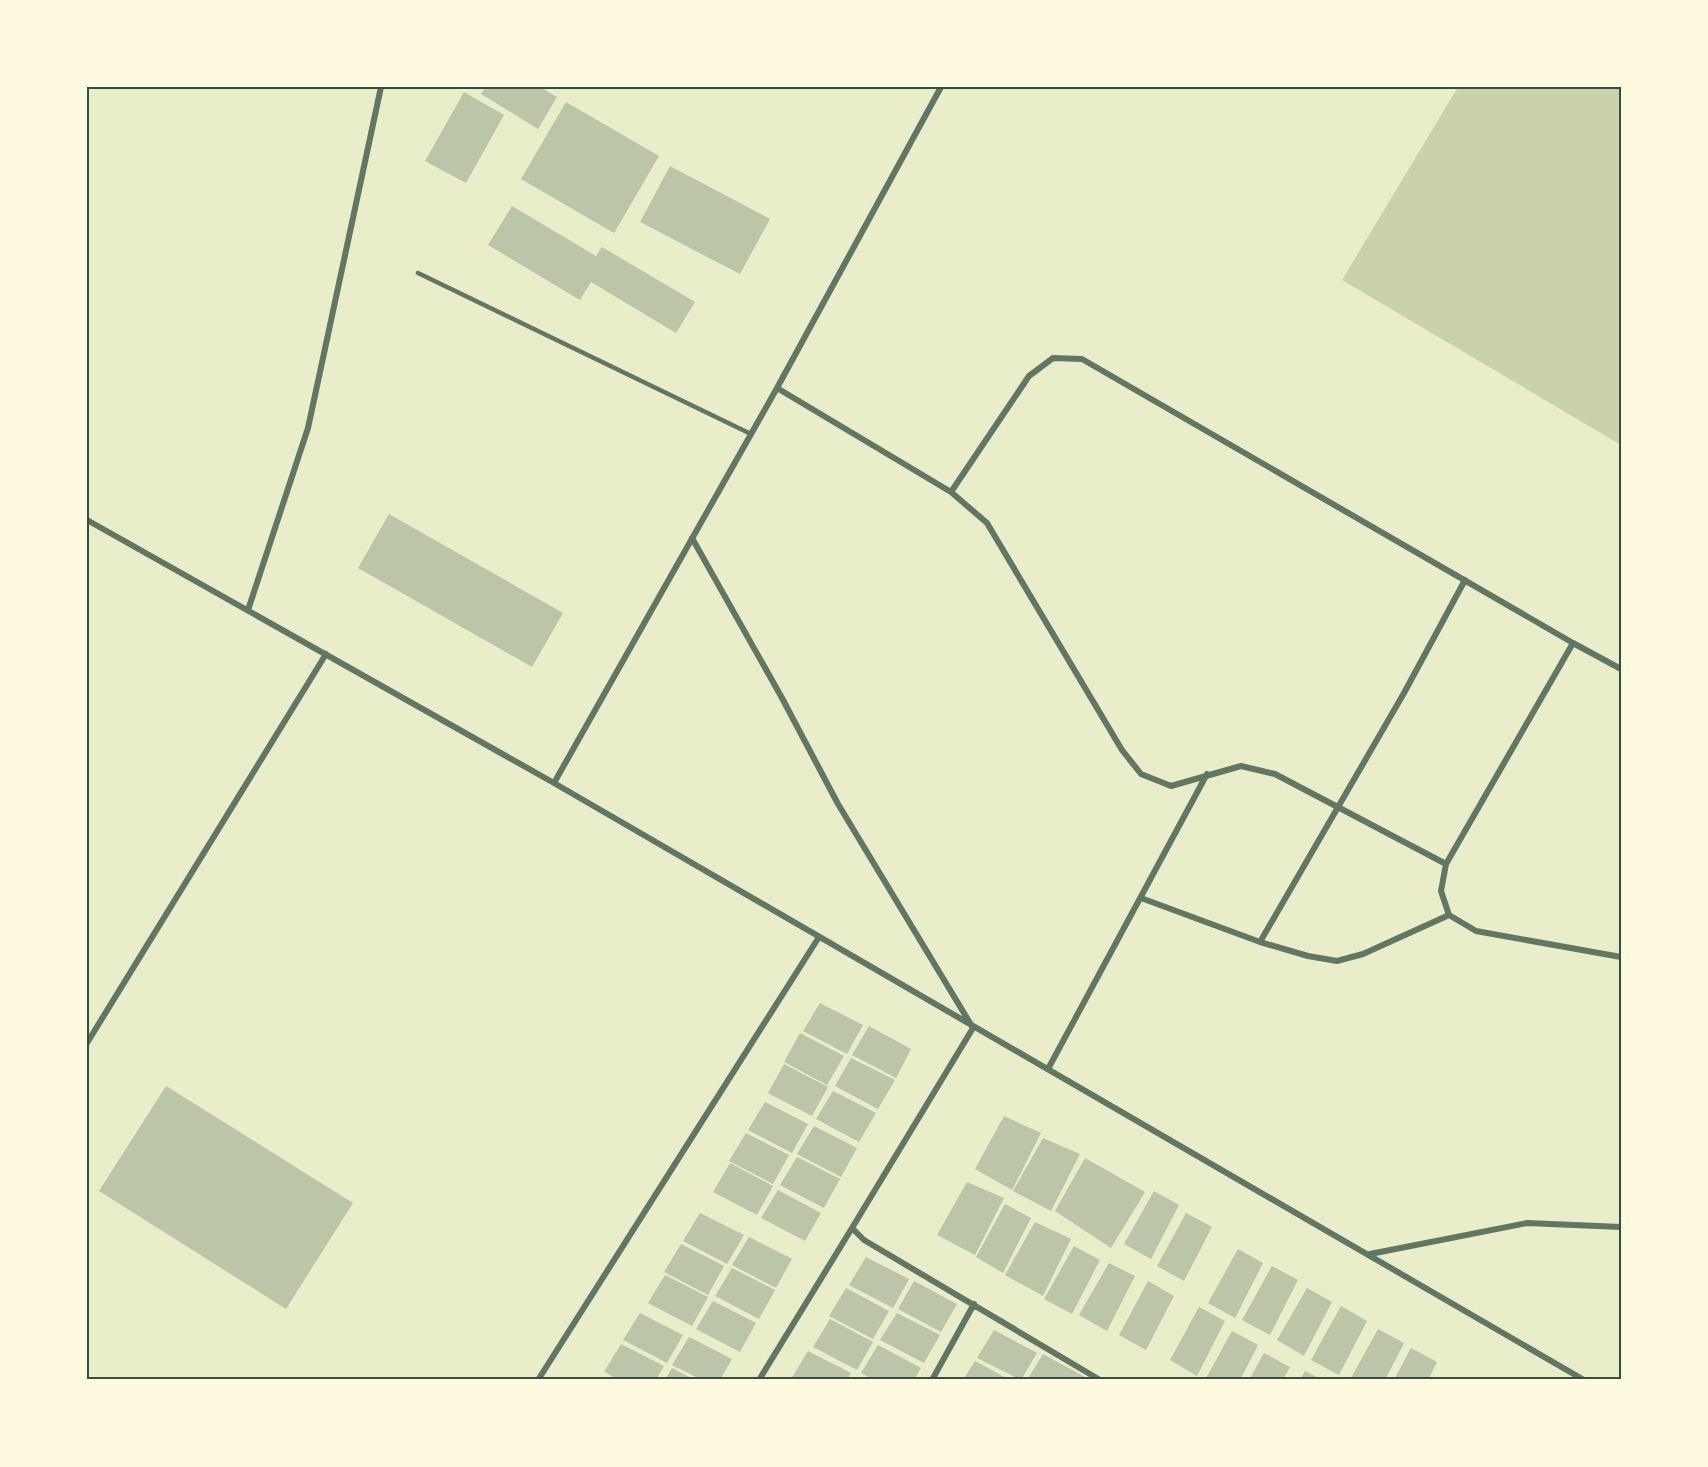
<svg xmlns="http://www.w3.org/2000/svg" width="1708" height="1467" viewBox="0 0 1708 1467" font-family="'Roboto Condensed',sans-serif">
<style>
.green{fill:#cad2ad}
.building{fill:#bcc5a7}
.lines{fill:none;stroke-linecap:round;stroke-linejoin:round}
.service{stroke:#617663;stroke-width:4.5}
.minor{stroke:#617663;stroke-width:6}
.neatline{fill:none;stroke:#344e41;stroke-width:2}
</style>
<rect width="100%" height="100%" fill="#e9edc9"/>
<path class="green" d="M1458 87H1621V445L1342 280Z"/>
<path class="building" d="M486 87H540L557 97 538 129 481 94Z
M464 92 504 115 466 183 425 161Z
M566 102 659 156 614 233 521 179Z
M670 166 770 219 740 274 640 222Z
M512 206 596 256 602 247 695 302 676 333 591 282 580 300 488 245Z
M389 514 563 613 532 667 358 568Z
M820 1003 863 1025 847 1054 803 1031Z
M869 1026 911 1049 896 1078 852 1055Z
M800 1033 844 1056 827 1085 784 1062Z
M851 1058 895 1080 878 1109 835 1086Z
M784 1064 828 1087 812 1116 768 1093Z
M166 1086 353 1203 286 1309 99 1191Z
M833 1091 876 1113 859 1142 816 1119Z
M765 1102 808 1124 792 1153 748 1130Z
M1004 1116 1041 1133 1012 1190 975 1169Z
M814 1126 857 1148 841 1177 797 1154Z
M746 1133 789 1155 773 1184 729 1161Z
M1043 1138 1080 1154 1051 1211 1013 1191Z
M797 1157 840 1179 824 1208 780 1185Z
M1085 1158 1145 1192 1111 1248 1055 1211Z
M730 1163 773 1186 757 1215 713 1192Z
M967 1182 1004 1198 975 1255 937 1235Z
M778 1190 821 1213 805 1241 761 1218Z
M1154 1191 1179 1205 1151 1259 1124 1244Z
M1005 1204 1031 1218 1003 1273 976 1257Z
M700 1213 744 1235 727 1264 683 1241Z
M1186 1213 1212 1227 1184 1281 1157 1266Z
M1035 1222 1071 1239 1043 1296 1005 1275Z
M749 1237 792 1259 776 1288 732 1265Z
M681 1244 724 1266 708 1295 664 1272Z
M1074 1246 1100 1260 1072 1314 1044 1299Z
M1238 1249 1263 1263 1235 1318 1208 1303Z
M866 1257 909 1279 893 1308 849 1285Z
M1109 1263 1135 1276 1107 1331 1079 1315Z
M1272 1266 1298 1280 1270 1335 1242 1320Z
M732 1268 775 1290 759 1319 715 1296Z
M665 1275 708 1297 692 1326 648 1303Z
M914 1281 957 1304 941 1332 898 1309Z
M1148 1281 1174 1296 1146 1350 1119 1335Z
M846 1288 889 1311 873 1339 829 1316Z
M1307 1288 1332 1302 1304 1356 1277 1340Z
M713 1301 756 1323 740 1352 696 1329Z
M1341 1306 1367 1321 1339 1375 1311 1360Z
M1199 1307 1225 1321 1197 1376 1170 1360Z
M640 1313 683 1335 667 1363 623 1340Z
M897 1313 940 1335 924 1363 880 1340Z
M830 1319 873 1342 857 1370 813 1347Z
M1378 1329 1404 1343 1385 1380H1350Z
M994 1330 1037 1353 1021 1380 977 1358Z
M1232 1331 1258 1345 1240 1380H1205Z
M689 1337 732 1359 720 1380H702L672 1365Z
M621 1344 664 1366 656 1380H620L604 1372Z
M878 1345 921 1368 914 1380H874L861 1373Z
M1411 1348 1437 1362 1428 1380H1394Z
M808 1351 851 1373 847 1380 791 1379Z
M1264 1353 1290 1367 1283 1380H1249Z
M1043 1354 1085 1377 1084 1380H1027Z
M975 1361 1010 1380H963Z
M672 1368 695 1380H665Z
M1305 1371 1322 1380H1300Z"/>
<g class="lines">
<path class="service" d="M418 273 751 434"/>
<path class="minor" d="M777 388 941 87
M951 492 987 523 1122 750 1141 774 1171 786 1241 766 1275 774 1446 864
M87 520 554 783 1584 1380
M692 538 782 698 838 804 973 1028 852 1228 864 1240 1100 1380
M248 610 308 428 381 87
M1573 643 1621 669
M554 783 777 388 951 492 1029 376 1053 358 1082 359 1573 643 1446 864 1441 891 1449 915 1476 931 1621 957
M1141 898 1260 942 1308 956 1337 961 1363 954 1449 915
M1260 942 1404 693 1465 580
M87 1043 326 654
M1048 1069 1207 774
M1370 1254 1527 1223 1621 1227
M538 1380 819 937
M759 1380 852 1228
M932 1380 974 1304"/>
</g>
<rect width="1708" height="1467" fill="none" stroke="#fefae0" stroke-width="177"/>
<rect x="88" y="88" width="1532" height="1290" class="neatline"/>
</svg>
